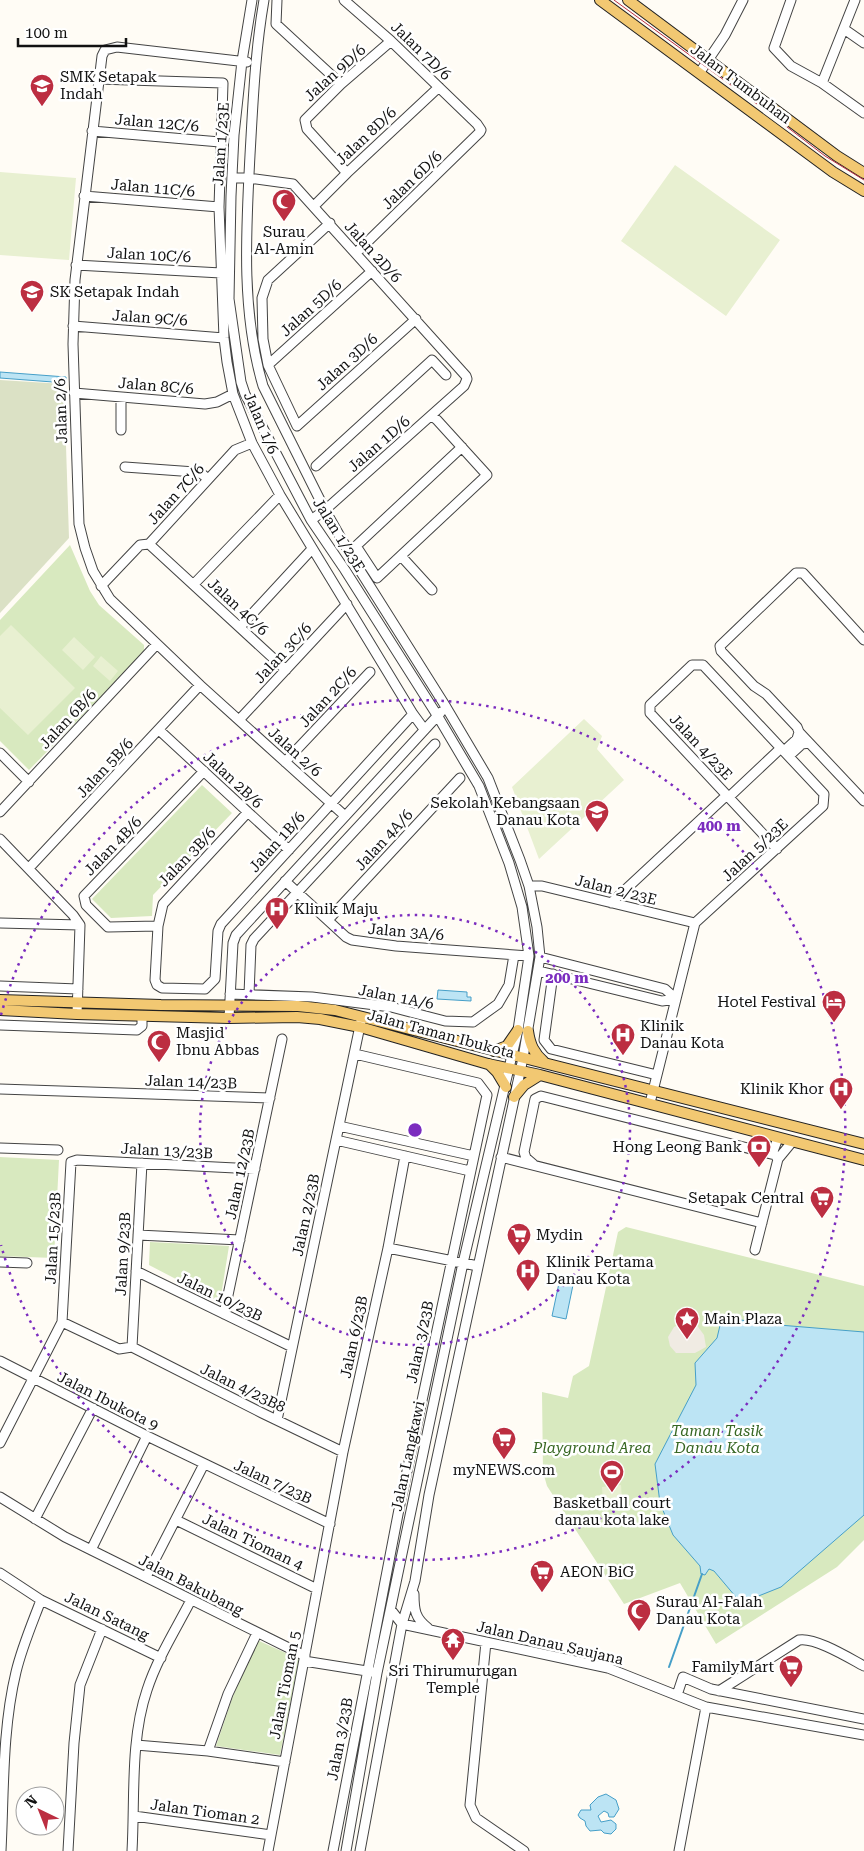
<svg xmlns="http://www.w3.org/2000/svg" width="864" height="1851" viewBox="0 0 864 1851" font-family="'Roboto Serif',serif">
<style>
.green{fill:#d8e9bf}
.cemetery{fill:#dbe1c5}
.pitch{fill:#e8f0d1}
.plaza{fill:#f0ebe3}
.water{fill:#bce4f4;stroke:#469fc8}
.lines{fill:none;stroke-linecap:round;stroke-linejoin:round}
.stream{stroke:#469fc8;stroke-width:2}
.minor-casing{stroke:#444;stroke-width:11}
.major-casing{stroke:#222;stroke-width:12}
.minor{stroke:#fff;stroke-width:9}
.major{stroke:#f2c872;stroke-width:10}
.tram{stroke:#bc2e41;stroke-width:1}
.ring{fill:none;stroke:#7b2cbf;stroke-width:2.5;stroke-dasharray:2.5 5}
.labels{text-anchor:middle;stroke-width:5;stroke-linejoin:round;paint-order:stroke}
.street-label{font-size:15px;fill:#111;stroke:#fff}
.poi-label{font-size:15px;fill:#111;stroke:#fff;text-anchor:start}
.park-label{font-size:15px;font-style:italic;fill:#376723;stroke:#fff}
.centre{fill:#7b2cbf;stroke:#fff;stroke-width:2.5}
.ring-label{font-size:15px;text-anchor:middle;font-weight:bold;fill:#7b2cbf;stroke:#fff;stroke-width:5;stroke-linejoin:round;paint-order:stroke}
</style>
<rect width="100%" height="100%" fill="#fffcf5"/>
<path class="green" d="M70 545 90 591 99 605 144 645V653L29 770 0 741V620Z
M202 785 232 813 153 895 152 916 111 918 92 899Z
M0 1157 59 1160 54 1258 0 1256Z
M626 1227 864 1286V1540L837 1567 716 1644 680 1583 624 1604 547 1486 543 1472 542 1392 568 1398 573 1376 589 1366 618 1232Z
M150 1242 229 1246 220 1302 149 1265Z
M257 1640 299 1659 280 1755 216 1746 233 1696Z"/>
<path class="cemetery" d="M0 380 64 384 69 538 0 613Z"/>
<path class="pitch" d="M675 165 780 240 726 316 621 241Z
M0 172 76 178 69 260 0 255Z
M11 625 75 688 28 735 0 708V636Z
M74 637 95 657 83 670 62 650Z
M101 656 118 671 110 681 93 666Z
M584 719 602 736 597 749 624 780 539 859 512 787Z
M621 1485 622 1499 603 1502 602 1487Z"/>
<path class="plaza" d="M685 1322 696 1324 704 1335 706 1347 695 1353H676L670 1346 668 1337 674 1327Z"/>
<path class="water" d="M0 372 66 377V383L0 378Z
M438 990 467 992V997H471V1001L437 999Z
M559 1283 573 1285 566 1319 552 1316Z
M722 1317 767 1324 864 1332V1515L781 1587 741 1603 714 1571 709 1569 705 1575 701 1574 700 1566 673 1535 660 1503 655 1464 696 1385 695 1363 717 1338Z
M606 1794 616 1800 619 1809 614 1817H609L608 1813 604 1811 598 1816 601 1822 611 1820 616 1824V1829L611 1834 604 1833 601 1830 590 1831 586 1826 585 1821 580 1818 578 1815 581 1810H591L590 1805 598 1797Z"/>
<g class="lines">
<path class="stream" d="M669 1667 702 1574"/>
<defs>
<path id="minor" d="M252 0 242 61 234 135 231 196 229 299 241 382 245 394 311 520 345 570 437 715 479 786 509 863 522 907 529 956 518 1030 463 1263 377 1673 346 1851
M264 0C255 52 253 103 250 155 246 232 241 312 263 386L325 510 354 561 446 707 488 778 520 860 529 886 537 927 540 957 523 1058 429 1495 415 1581 402 1624 360 1851
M277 0 276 24 341 84
M344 0 391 41 477 124 481 130 480 132 356 253
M791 0 774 48 791 66 822 83 864 113
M844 29 864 43
M247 62 117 47 105 50 102 56 75 280 73 344 79 524 85 548 93 571 110 599 200 685 344 815
M700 72 725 35 743 0
M98 79 223 83 219 207 224 338 227 362 233 394 252 443 280 495 413 714 424 729
M822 83 855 0
M92 131 220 142
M347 173 307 129 305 120 341 84 391 41
M232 178H249L293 184 466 376 467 379 464 386 325 510 311 520
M84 196 219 207
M314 206 347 173 439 87
M330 223 268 280 262 298 263 339 268 365 297 426 416 319
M76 265 221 273
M73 326 224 338
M268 365 372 271
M74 393 205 404 217 402 233 394
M121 397V430
M432 416 437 420 487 475 377 578 356 546 462 447
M316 466 432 360 446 375
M125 467 195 472 202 474 208 479
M149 544 286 670
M401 556 432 590
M194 584 280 495
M101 586 140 545 149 544 235 450 252 443
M240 627 312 549
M864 640 803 573H796L720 646 721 651 754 686 766 694 797 727 799 732 864 801
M239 720 347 604
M159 730 289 850
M784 751 797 739 799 732
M0 753 29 782
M789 756 802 744 809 743
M285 762 370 672
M729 797 781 748
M0 812 157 644
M248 812 163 904 158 926 155 980 157 985 162 988 205 989 215 979 218 931 221 924 413 714
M0 839 73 915 80 925 77 1014
M29 868 200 685
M285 881 346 937 352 940 396 946 529 956
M529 886H542L695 923
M611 903 727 795
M328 920 460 778
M0 923 80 925
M158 926 108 927 86 905 84 896 204 771
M540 957 665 989 676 999
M539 971 662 1001 676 999
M553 974 544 1040 551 1049 657 1075
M0 986 78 989
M230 994 312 997 391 1007 445 1021 473 1022 498 1004 509 985 514 955
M249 994 251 945 254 939 435 744
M229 1018 233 943 236 935 441 712
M0 1025 137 1030 142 1026V1016
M0 1089 270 1098
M650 1103 695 923 823 806 824 794 703 665H692L650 705V713L777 849
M339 1126 474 1156
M336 1140 470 1171
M0 1148 58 1150
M772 1154 778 1138
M501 1157 762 1223
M533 1164 526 1158 524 1152 535 1099 541 1096 775 1155 778 1159
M138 1235 240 1240
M388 1248 478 1266
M755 1250 778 1159 792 1142
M0 1262 27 1263
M136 1271 292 1347
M224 1314 282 1039
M62 1322 119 1349 132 1347
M132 1347 262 1413 343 1452
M132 1347 142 1163
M0 1361 147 1436 330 1524
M277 1420 361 1021
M0 1443 62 1322 71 1162 77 1160 255 1169
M0 1497 65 1537 305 1656
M35 1519 93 1408
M176 1520 317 1589
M91 1550 147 1436
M0 1573 41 1600 161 1658
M146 1577 204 1464
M414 1594C414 1610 415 1618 428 1628
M391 1610 402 1624 608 1668 706 1707 864 1735
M486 1642 470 1805 476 1818 524 1851
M304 1661 373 1672
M719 1691 799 1640C815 1637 849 1658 864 1666
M677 1695 683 1677 711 1689 864 1719
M136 1745 208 1751 285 1762
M208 1751 228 1694 257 1633
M134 1816 271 1835
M1 1851C4 1792 2 1730 16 1672 22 1647 32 1624 41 1600
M68 1851 74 1743 80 1685 102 1629
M132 1851C135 1799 130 1740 147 1690 157 1659 176 1629 191 1600
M268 1851 343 1452 388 1248 405 1156
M333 1851 400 1504 487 1095 478 1083 355 1054
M679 1851 706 1707"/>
<path id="major" d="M600 0 833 172 864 191
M628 0 837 156 864 173
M0 1000 161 1005 298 1006 335 1010 864 1144
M0 1010 77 1014 229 1018 297 1017 320 1019 360 1027 488 1064 540 1075 864 1160
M528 1031C530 1045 534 1053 544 1062
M494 1051 507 1046 518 1030
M489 1064 497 1072 506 1087
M514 1097 524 1085 540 1075"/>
</defs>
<use href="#minor" class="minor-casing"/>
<use href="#major" class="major-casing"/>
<use href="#minor" class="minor"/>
<use href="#major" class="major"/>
<path class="tram" d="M614 0 757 104 825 156 864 180"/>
</g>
<g class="ring">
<circle cx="415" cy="1130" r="215"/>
<path d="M1 1015A430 430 0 1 1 1 1245"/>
</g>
<defs>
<symbol id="school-pin" viewBox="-11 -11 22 30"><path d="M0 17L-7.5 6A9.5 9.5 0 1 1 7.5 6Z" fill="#bc2e41" stroke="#fff"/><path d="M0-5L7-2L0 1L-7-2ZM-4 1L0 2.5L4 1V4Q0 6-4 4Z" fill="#fff"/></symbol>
<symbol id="mosque-pin" viewBox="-11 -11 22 30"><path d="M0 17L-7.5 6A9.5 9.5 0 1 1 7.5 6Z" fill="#bc2e41" stroke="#fff"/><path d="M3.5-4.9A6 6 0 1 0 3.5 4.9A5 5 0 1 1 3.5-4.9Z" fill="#fff"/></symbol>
<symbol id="hospital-pin" viewBox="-11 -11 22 30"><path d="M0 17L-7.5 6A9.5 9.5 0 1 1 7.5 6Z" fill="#bc2e41" stroke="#fff"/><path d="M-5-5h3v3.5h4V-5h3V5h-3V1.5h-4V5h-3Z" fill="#fff"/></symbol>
<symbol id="hotel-pin" viewBox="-11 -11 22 30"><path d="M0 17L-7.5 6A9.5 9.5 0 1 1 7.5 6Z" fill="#bc2e41" stroke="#fff"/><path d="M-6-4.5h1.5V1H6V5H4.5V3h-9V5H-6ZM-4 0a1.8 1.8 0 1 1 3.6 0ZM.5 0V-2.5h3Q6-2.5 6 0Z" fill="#fff"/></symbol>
<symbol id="bank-pin" viewBox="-11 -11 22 30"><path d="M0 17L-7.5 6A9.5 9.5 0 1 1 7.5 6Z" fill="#bc2e41" stroke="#fff"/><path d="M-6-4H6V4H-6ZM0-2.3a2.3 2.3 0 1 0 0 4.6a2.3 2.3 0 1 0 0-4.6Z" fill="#fff"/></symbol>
<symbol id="supermarket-pin" viewBox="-11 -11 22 30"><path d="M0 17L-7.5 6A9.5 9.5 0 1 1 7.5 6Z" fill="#bc2e41" stroke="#fff"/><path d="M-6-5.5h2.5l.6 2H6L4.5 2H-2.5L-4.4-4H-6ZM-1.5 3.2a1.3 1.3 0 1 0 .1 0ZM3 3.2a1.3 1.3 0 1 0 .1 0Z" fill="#fff"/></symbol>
<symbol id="sight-pin" viewBox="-11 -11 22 30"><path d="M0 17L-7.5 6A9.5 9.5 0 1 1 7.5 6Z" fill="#bc2e41" stroke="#fff"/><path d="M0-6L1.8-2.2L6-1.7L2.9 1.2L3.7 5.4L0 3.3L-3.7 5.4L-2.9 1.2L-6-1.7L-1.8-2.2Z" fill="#fff"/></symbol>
<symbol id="stadium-pin" viewBox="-11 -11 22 30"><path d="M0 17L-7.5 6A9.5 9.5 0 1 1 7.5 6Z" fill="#bc2e41" stroke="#fff"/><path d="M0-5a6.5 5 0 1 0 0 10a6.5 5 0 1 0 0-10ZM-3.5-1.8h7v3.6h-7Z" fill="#fff"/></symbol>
<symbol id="temple-pin" viewBox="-11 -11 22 30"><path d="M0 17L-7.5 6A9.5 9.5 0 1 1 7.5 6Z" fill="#bc2e41" stroke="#fff"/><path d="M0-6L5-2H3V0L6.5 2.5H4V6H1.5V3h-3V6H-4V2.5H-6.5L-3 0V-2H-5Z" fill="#fff"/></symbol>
</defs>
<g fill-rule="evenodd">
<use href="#school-pin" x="28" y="72" width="28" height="38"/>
<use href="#mosque-pin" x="270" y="187" width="28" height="38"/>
<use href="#school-pin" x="18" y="278" width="28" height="38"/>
<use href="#school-pin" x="583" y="798" width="28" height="38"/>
<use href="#hospital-pin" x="263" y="895" width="28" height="38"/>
<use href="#hotel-pin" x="820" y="988" width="28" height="38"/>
<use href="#hospital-pin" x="609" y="1021" width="28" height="38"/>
<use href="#mosque-pin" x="145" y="1028" width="28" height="38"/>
<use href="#hospital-pin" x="827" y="1075" width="28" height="38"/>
<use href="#bank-pin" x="745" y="1133" width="28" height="38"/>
<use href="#supermarket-pin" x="808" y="1184" width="28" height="38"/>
<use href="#supermarket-pin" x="505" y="1221" width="28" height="38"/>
<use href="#hospital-pin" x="514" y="1257" width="28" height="38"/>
<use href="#sight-pin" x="673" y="1305" width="28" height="38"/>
<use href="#supermarket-pin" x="490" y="1425" width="28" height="38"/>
<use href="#stadium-pin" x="598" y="1458" width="28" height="38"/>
<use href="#supermarket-pin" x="528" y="1558" width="28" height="38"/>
<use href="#mosque-pin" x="625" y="1597" width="28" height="38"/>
<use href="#temple-pin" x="439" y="1626" width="28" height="38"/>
<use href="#supermarket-pin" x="777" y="1653" width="28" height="38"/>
</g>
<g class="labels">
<g class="street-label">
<text transform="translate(421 51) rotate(44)" y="5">Jalan 7D/6</text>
<text transform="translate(335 73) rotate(-42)" y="5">Jalan 9D/6</text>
<text transform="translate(741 84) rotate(37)" y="5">Jalan Tumbuhan</text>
<text transform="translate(157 123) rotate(5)" y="5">Jalan 12C/6</text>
<text transform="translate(366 136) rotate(-43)" y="5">Jalan 8D/6</text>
<text transform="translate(221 144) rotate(-86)" y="5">Jalan 1/23E</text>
<text transform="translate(412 180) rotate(-44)" y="5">Jalan 6D/6</text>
<text transform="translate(153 188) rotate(5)" y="5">Jalan 11C/6</text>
<text transform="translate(373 252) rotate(48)" y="5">Jalan 2D/6</text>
<text transform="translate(149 255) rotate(3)" y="5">Jalan 10C/6</text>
<text transform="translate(311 308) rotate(-42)" y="5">Jalan 5D/6</text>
<text transform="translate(150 318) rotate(4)" y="5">Jalan 9C/6</text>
<text transform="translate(347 362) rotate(-42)" y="5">Jalan 3D/6</text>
<text transform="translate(156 386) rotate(5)" y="5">Jalan 8C/6</text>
<text transform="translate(61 411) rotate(-92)" y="5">Jalan 2/6</text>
<text transform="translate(261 423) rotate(67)" y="5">Jalan 1/6</text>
<text transform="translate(379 444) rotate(-41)" y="5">Jalan 1D/6</text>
<text transform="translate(176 494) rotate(-48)" y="5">Jalan 7C/6</text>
<text transform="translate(339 535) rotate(58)" y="5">Jalan 1/23E</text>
<text transform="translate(238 607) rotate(43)" y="5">Jalan 4C/6</text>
<text transform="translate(283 653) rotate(-47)" y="5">Jalan 3C/6</text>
<text transform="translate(328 697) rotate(-47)" y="5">Jalan 2C/6</text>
<text transform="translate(68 719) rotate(-47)" y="5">Jalan 6B/6</text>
<text transform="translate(701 747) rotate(47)" y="5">Jalan 4/23E</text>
<text transform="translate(295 752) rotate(42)" y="5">Jalan 2/6</text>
<text transform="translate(105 768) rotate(-47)" y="5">Jalan 5B/6</text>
<text transform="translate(233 780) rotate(43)" y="5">Jalan 2B/6</text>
<text transform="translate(384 840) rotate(-47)" y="5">Jalan 4A/6</text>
<text transform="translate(277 842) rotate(-48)" y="5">Jalan 1B/6</text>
<text transform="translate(113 846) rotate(-46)" y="5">Jalan 4B/6</text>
<text transform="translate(755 850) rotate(-43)" y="5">Jalan 5/23E</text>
<text transform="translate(187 857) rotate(-46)" y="5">Jalan 3B/6</text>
<text transform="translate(616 890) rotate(14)" y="5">Jalan 2/23E</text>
<text transform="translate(406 932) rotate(5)" y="5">Jalan 3A/6</text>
<text transform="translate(396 997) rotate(11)" y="5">Jalan 1A/6</text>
<text transform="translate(441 1034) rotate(15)" y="5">Jalan Taman Ibukota</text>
<text transform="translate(191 1082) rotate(2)" y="5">Jalan 14/23B</text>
<text transform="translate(167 1151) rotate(3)" y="5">Jalan 13/23B</text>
<text transform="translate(240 1174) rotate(-78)" y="5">Jalan 12/23B</text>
<text transform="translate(306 1215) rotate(-78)" y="5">Jalan 2/23B</text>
<text transform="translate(53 1238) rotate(-87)" y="5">Jalan 15/23B</text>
<text transform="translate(123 1254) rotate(-87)" y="5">Jalan 9/23B</text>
<text transform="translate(220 1297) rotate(26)" y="5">Jalan 10/23B</text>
<text transform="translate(354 1337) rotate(-78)" y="5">Jalan 6/23B</text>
<text transform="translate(420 1342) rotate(-78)" y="5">Jalan 3/23B</text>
<text transform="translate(243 1388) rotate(26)" y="5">Jalan 4/23B8</text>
<text transform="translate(108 1401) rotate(27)" y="5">Jalan Ibukota 9</text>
<text transform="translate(408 1456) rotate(-78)" y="5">Jalan Langkawi</text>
<text transform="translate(273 1482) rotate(25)" y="5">Jalan 7/23B</text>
<text transform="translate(253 1542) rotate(26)" y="5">Jalan Tioman 4</text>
<text transform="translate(191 1585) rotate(27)" y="5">Jalan Bakubang</text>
<text transform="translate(107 1616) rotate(26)" y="5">Jalan Satang</text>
<text transform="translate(550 1643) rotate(13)" y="5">Jalan Danau Saujana</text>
<text transform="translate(285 1685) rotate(-79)" y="5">Jalan Tioman 5</text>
<text transform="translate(340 1739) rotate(-79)" y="5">Jalan 3/23B</text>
<text transform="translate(205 1812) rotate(8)" y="5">Jalan Tioman 2</text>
</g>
<g class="poi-label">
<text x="60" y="82">SMK Setapak<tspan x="60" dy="17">Indah</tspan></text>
<text x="284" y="237" text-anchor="middle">Surau<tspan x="284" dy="17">Al-Amin</tspan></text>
<text x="50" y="297">SK Setapak Indah</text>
<text x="580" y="808" text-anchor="end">Sekolah Kebangsaan<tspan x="580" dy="17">Danau Kota</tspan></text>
<text x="294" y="914">Klinik Maju</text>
<text x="816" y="1007" text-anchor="end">Hotel Festival</text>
<text x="640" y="1031">Klinik<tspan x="640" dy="17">Danau Kota</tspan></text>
<text x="176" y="1038">Masjid<tspan x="176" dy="17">Ibnu Abbas</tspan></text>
<text x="824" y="1094" text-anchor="end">Klinik Khor</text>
<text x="742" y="1152" text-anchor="end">Hong Leong Bank</text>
<text x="804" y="1203" text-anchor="end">Setapak Central</text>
<text x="536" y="1240">Mydin</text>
<text x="546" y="1267">Klinik Pertama<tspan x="546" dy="17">Danau Kota</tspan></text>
<text x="704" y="1324">Main Plaza</text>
<text x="504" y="1475" text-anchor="middle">myNEWS.com</text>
<text x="612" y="1508" text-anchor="middle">Basketball court<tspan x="612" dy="17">danau kota lake</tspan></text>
<text x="560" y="1577">AEON BiG</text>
<text x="656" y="1607">Surau Al-Falah<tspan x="656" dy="17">Danau Kota</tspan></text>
<text x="774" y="1672" text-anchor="end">FamilyMart</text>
<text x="453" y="1676" text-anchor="middle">Sri Thirumurugan<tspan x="453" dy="17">Temple</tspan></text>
</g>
<g class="park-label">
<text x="717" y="1436">Taman Tasik<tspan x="717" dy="17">Danau Kota</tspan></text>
<text x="592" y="1453">Playground Area</text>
</g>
</g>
<circle cx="415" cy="1130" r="8" class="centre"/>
<g class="ring-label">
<text x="719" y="831">400 m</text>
<text x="567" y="983">200 m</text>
</g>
<g transform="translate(40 1811) rotate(317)"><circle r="24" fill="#ffffff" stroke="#a0a0a0"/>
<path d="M0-4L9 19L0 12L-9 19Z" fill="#bc2e41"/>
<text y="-8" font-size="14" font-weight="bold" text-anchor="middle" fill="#111111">N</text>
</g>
<path d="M18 38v8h108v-8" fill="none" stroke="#111111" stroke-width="2.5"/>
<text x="25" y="38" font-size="15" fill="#111111" stroke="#ffffff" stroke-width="4" paint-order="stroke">100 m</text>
</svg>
